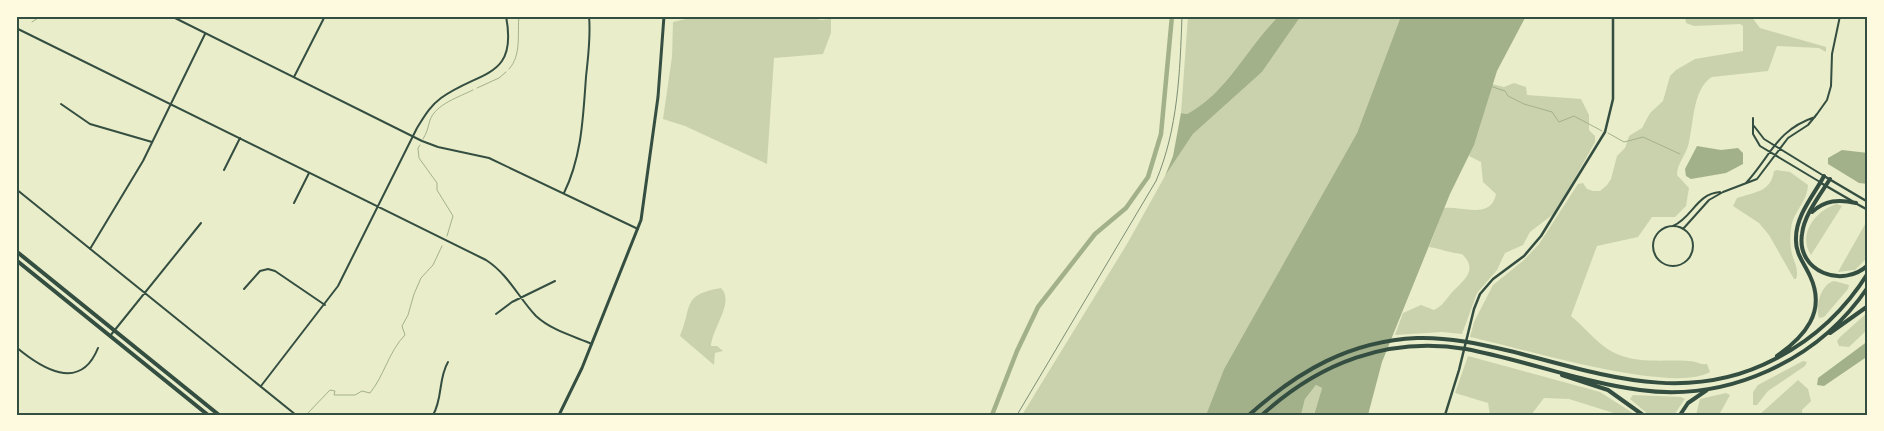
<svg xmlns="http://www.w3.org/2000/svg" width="1884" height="431" viewBox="0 0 1884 431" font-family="'Titillium Web',sans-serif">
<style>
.green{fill:#cad2ad}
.water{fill:#a3b18a}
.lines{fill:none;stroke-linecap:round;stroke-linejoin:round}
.stream{stroke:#a3b18a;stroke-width:1}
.canal{stroke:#a3b18a;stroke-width:4.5}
.minor{stroke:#344e41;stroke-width:2}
.tertiary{stroke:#344e41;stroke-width:2.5}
.secondary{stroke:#344e41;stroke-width:3}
.trunk{stroke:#344e41;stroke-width:4}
.rail{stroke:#7c8e77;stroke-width:1}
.neatline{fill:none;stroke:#344e41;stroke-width:2}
</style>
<rect width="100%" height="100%" fill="#e9edc9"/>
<path class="green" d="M699 16H803L821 20 831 19V33L823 54 774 58 767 164 685 126 663 119 672 57 673 22Z
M1188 16H1279C1246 48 1228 92 1187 114L1181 113Z
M1301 16H1401L1357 133 1224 369 1206 415H1022L1127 244 1165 176 1193 134 1262 72Z
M1685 16H1751L1760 28 1826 47V52L1819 48 1777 46 1768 71 1712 77C1692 89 1694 125 1688 146 1685 156 1677 164 1677 175L1689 188 1686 206 1675 217H1652L1638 237 1597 246 1571 316C1582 325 1591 336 1602 345 1628 366 1659 359 1689 361 1696 361 1700 365 1707 364L1710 372C1671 395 1518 347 1470 337L1474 322 1493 285 1524 260 1539 244 1578 184 1583 183 1587 189 1593 191H1600L1607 185 1611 179 1617 156 1625 148 1629 136 1642 128 1650 113 1663 101 1670 76 1676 70 1695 59 1743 51V26L1740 24 1694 26 1686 23Z
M1514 83 1526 87 1527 95 1581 99 1589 115V130L1595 136V142L1556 212 1530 232 1523 245 1505 253 1497 270 1477 293 1462 334 1442 332 1395 335 1403 313 1421 305 1434 310C1442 306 1443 303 1449 296 1459 283 1481 272 1462 254 1450 253 1441 249 1429 247L1444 208C1461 206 1491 220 1496 194L1483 182 1481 162 1469 156 1492 84 1504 87Z
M1777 170 1790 172 1808 185C1807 203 1793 211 1791 229 1790 235 1790 243 1791 249 1792 259 1800 269 1796 279H1794L1769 235 1759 223 1733 206 1737 198C1755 192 1771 192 1774 171Z
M1837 204 1842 206 1811 255C1797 234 1816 210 1837 204Z
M1868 219V257L1855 270 1838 272Z
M1834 281 1849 285 1848 289 1824 317 1819 318C1815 306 1821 284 1834 281Z
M721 288C735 302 712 328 711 346H717L723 351 715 353 714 365 680 336C693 306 681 295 721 288Z
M1868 312V329L1849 347 1839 346 1837 341 1840 337Z
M1468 356 1600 392 1636 415H1620L1569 399 1544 398 1531 415H1490L1488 403 1455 393Z
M1803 361 1807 362 1805 366 1768 391 1757 405H1753V392L1758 385Z
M1798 380 1808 389 1811 401 1802 410V415H1759Z
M1316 385 1322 388 1314 415H1301L1305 399Z
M1726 393 1730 395 1719 415H1696L1700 399Z
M1633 395 1681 397 1685 399 1674 415H1649L1630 399Z"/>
<path class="water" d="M1279 16H1301L1262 72 1193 134 1165 176 1173 156 1181 113 1187 114C1228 92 1246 48 1279 16Z
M1401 16H1526L1497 71 1474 145 1450 194 1382 362 1368 415H1314L1322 388 1316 385 1305 399 1301 415H1206L1224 369 1357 133Z
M1697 146 1721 150 1738 148 1743 153V164L1726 173 1691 179 1686 176 1685 169Z
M1842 150 1868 153V184L1859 183 1828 164V158Z
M1868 341V356L1824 386 1817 385 1818 378Z"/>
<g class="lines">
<path class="stream" d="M32 22 41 16
M509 69C522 55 517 33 519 16
M1490 86 1505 91 1508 96 1524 104 1552 112 1559 122 1574 116 1602 131
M477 88 499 78 506 72
M1608 133 1624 142 1643 137 1680 154
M423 139C427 133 428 127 430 120 436 104 459 97 473 90
M420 145 418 148 419 158 437 183V190L453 216 447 236
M306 415 330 390 335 391 334 395H355L362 391 370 393C384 376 389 351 405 335L402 326 408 315 414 294 421 278 433 265 442 246"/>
<path class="canal" d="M992 415 1017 351 1038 307 1095 234 1126 208 1148 177 1161 134 1172 16"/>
<path class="minor" d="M171 16 422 141 438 147 489 158 638 229
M1613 16H1624
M16 28 486 260C509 275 518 297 536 316 551 330 573 336 592 344
M294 77 325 16
M61 104 90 124 152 142
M1753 118V134L1760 146 1820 182
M1754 126 1764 139 1824 176
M224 170 240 138
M1746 183C1771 156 1776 130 1815 117
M16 189 296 415
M564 193C582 156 583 117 586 77 588 57 591 37 589 16
M294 203 309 173
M1653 246a20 20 0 1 1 40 0a20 20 0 1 1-40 0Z
M1673 226C1693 217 1696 194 1720 192
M1683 229 1709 200 1723 192 1757 179 1788 138 1808 125 1817 114 1827 100 1831 86 1832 54 1840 16
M90 249 143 161 205 34
M244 289 260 271 268 269 275 271 325 305
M496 314 512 302 555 281
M110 336 201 223
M16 347C41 368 80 393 98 348
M261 386 338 286 417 128C424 117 430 106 441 98 480 70 518 79 506 16
M433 415C443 398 438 379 448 362"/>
<path class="tertiary" d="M1824 176 1868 202
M1821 183 1852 201
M1857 204 1868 210
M1445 415 1459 370 1474 309 1480 294 1493 279 1524 256 1541 236 1605 132 1613 99V16"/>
<path class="secondary" d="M559 415 582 368 641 220 658 97 664 16"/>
<path class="trunk" d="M1830 179C1820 195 1804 215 1802 234 1796 272 1843 289 1868 265
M1812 212C1825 200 1839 199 1856 203
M16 251 219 415
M16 260 208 415
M1830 333 1868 306
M1777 356C1804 337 1827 312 1810 276 1804 263 1795 253 1796 238 1796 215 1814 195 1824 176
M1562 375 1608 390 1643 415
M1249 415C1298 371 1350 341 1417 338 1449 337 1480 344 1510 351 1601 374 1686 406 1775 359 1814 339 1845 310 1868 273
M1262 415C1319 363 1388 336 1466 349 1524 360 1581 382 1640 390 1728 402 1818 361 1868 287
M1680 415 1688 403 1707 390"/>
<path class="rail" d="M1017 415 1156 181C1178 129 1180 72 1182 16"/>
</g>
<rect width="1884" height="431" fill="none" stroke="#fefae0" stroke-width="35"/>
<rect x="18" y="18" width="1848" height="396" class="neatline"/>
</svg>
